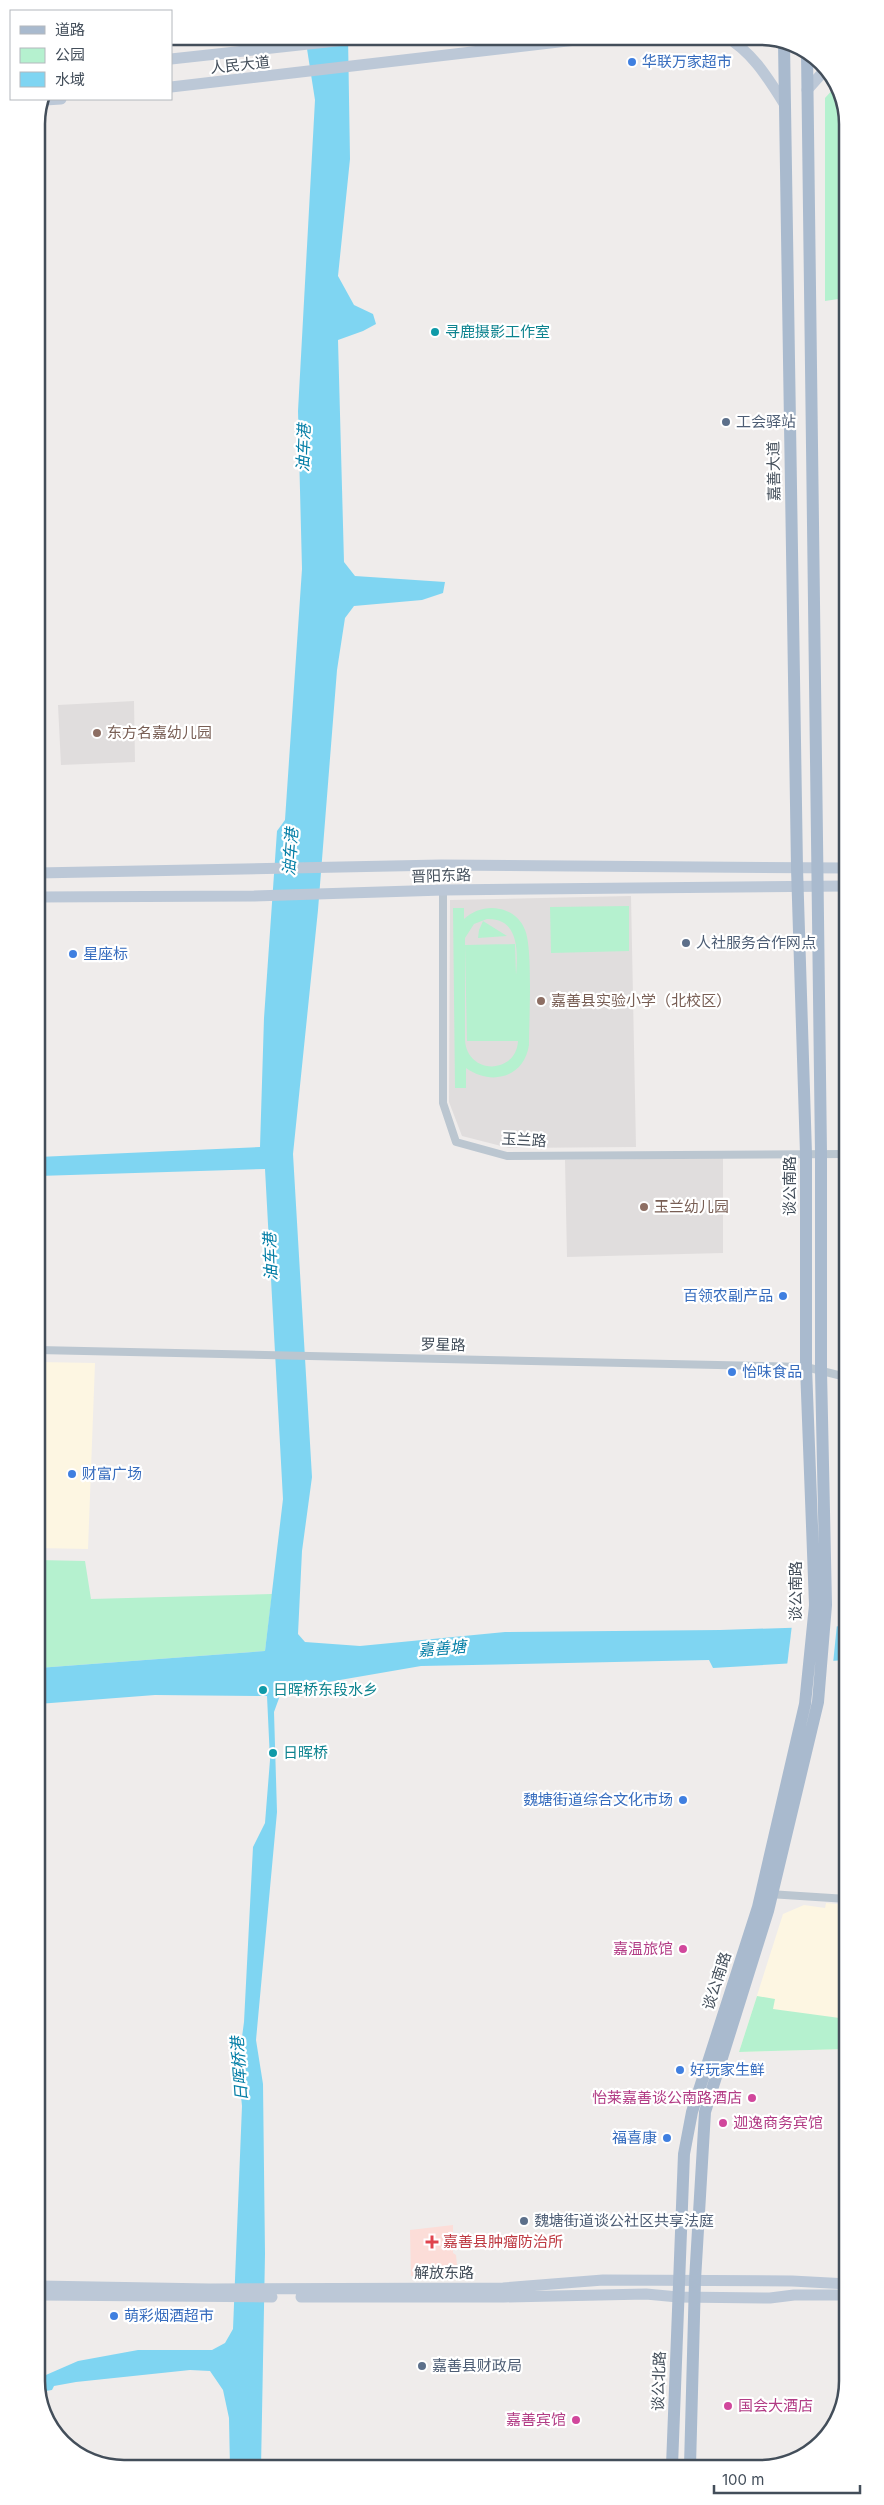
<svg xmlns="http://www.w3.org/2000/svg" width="884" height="2505" viewBox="0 0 884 2505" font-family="Inter,'Noto Sans SC',sans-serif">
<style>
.commercial{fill:#fdf6e2}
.education{fill:#e0dddd}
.medical{fill:#fcddd8}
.green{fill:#b5f1cf;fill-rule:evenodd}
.water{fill:#7fd5f2}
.pier{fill:#efeceb}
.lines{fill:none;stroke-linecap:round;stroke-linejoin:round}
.street{stroke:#bbc6d0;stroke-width:8}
.secondary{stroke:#bcc8d7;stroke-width:11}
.primary{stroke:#a9bace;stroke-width:12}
.shop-dot{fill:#3f7fe0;stroke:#fff;stroke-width:2}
.culture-dot{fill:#0f9aa8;stroke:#fff;stroke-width:2}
.service-dot{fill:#5c6f8a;stroke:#fff;stroke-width:2}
.education-dot{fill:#8d6e63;stroke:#fff;stroke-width:2}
.hotel-dot{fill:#d1479c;stroke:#fff;stroke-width:2}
.health-dot{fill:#e0444e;stroke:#fff;stroke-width:2}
.labels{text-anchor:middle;stroke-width:4.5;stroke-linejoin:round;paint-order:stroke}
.shop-label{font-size:15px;fill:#366cbe;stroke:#fff;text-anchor:start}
.street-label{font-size:15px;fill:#434e5a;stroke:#fff}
.culture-label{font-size:15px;fill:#0d838f;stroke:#fff;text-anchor:start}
.service-label{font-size:15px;fill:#4e5e75;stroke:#fff;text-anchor:start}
.education-label{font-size:15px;fill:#785e54;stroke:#fff;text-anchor:start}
.hotel-label{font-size:15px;fill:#b23c85;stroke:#fff;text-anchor:end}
.health-label{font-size:15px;fill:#be3a42;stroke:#fff;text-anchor:start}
.water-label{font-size:16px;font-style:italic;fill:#037ea6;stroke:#fff}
.rim{fill:none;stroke:#434e5a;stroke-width:2.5}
</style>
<rect width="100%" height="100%" fill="#efeceb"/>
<path class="commercial" d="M38 1362 95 1363 88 1549 38 1548Z
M826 1903 847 1905V2049L739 2052 783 1914 804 1905 825 1908Z"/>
<path class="education" d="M171 36H243L171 44Z
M134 701 135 762 61 765 58 705Z
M631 896 636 1147 509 1148 462 1136 449 1102 450 900Z
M723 1158V1253L567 1257 565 1160Z"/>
<path class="medical" d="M453 2225V2253L456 2255 458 2276H411L410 2230Z"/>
<path class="green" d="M835 87 845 101V298L825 301V98Z
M629 906V951L551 953 550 907Z
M453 908H464V919C474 910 487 906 500 909 511 911 521 919 525 930 533 948 529 1021 529 1045 524 1078 491 1086 466 1068V1088H455ZM487 919C519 918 518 951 516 975L515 944 465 945 467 1041H518C516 1075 467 1075 465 1040V938L474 924Z
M483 921 507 936 478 938 479 930Z
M38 1560 85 1561 91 1599 272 1594 265 1651 38 1668Z
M757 1996 775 1999 773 2009 847 2019V2049L739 2052Z"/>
<path class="water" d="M305 36H348L350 159 338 276 354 305 373 314 376 324 363 331 338 340 344 562 355 576 445 582 443 593 422 600 354 606 345 618 337 670 318 910 293 1154 312 1477 302 1551 298 1634 305 1642 360 1646 505 1632 720 1630 847 1626V1660L713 1668 709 1660 421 1666 282 1690 274 1712 277 1812 256 2040 263 2084 265 2254 261 2468H230L229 2418 223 2390 210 2371 190 2370 76 2382 54 2386 52 2390 39 2392V2378L78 2361 138 2350H212L225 2343 233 2329 242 2106 238 2067 244 2022 253 1847 265 1823 270 1760 267 1696 155 1695 38 1704V1668L265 1651 283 1499 265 1169 38 1176V1157L260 1147 264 1018 277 831 285 820 302 569 298 411 315 100Z"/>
<path class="pier" d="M837 1624 833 1664 787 1666 792 1625Z"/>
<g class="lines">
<path class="street" d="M443 890V1103L456 1142 507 1156 846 1154
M38 1350 806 1367 846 1377
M769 1894 847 1899"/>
<path class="secondary" d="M724 36C752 51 768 78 785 105
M171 59 382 36
M171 87 610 36
M807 90 824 71
M45 100 61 99
M37 873 441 865 846 868
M37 897 254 896 443 890 846 886
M39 2286 210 2289 503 2288 603 2280 792 2281 848 2284
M39 2295 272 2297
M301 2297H504L646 2294 678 2297 770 2298 794 2295H848"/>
<path class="primary" d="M672 2466 684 2154 692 2112 758 1907 805 1704 815 1605 806 1367V1154L797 868 784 43
M690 2466 695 2280 705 2112 768 1911 818 1702 826 1605 821 1371V1154L807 52"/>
</g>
<g class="shop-dot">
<circle cx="632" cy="62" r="5"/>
<circle cx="73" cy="954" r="5"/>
<circle cx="783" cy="1296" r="5"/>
<circle cx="732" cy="1372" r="5"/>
<circle cx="72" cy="1474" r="5"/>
<circle cx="683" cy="1800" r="5"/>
<circle cx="680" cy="2070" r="5"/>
<circle cx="667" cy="2138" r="5"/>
<circle cx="114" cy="2316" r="5"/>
</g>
<g class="culture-dot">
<circle cx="435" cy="332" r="5"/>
<circle cx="263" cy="1690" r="5"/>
<circle cx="273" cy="1753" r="5"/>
</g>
<g class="service-dot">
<circle cx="726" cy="422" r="5"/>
<circle cx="686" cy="943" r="5"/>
<circle cx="524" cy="2221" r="5"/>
<circle cx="422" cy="2366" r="5"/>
</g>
<g class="education-dot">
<circle cx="97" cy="733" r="5"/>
<circle cx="541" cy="1001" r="5"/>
<circle cx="644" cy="1207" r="5"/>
</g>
<g class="hotel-dot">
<circle cx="683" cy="1949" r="5"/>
<circle cx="752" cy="2098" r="5"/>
<circle cx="723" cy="2123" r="5"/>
<circle cx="728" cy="2406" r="5"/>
<circle cx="576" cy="2420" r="5"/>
</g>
<path class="health-dot" d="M429.5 2234.5h5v5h5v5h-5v5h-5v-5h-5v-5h5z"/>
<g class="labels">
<g class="shop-label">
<text x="642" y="67">华联万家超市</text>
<text x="83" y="959">星座标</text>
<text x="773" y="1301" text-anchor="end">百领农副产品</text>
<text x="742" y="1377">怡味食品</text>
<text x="82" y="1479">财富广场</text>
<text x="673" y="1805" text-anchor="end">魏塘街道综合文化市场</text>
<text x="690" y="2075">好玩家生鲜</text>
<text x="657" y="2143" text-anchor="end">福喜康</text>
<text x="124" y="2321">萌彩烟酒超市</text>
</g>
<g class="street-label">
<text transform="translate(240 65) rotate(-6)" y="5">人民大道</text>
<text transform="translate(774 471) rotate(-91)" y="5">嘉善大道</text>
<text transform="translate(441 876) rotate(-2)" y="5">晋阳东路</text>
<text transform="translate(524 1140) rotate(3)" y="5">玉兰路</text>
<text transform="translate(790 1186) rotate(-90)" y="5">谈公南路</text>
<text transform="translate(443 1345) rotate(1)" y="5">罗星路</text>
<text transform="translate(796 1591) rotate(-90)" y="5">谈公南路</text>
<text transform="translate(717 1981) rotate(-72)" y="5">谈公南路</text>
<text x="444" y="2278">解放东路</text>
<text transform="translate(659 2381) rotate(-88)" y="5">谈公北路</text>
</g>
<g class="culture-label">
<text x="445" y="337">寻鹿摄影工作室</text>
<text x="273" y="1695">日晖桥东段水乡</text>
<text x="283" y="1758">日晖桥</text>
</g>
<g class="service-label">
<text x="736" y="427">工会驿站</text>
<text x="696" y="948">人社服务合作网点</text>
<text x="534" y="2226">魏塘街道谈公社区共享法庭</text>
<text x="432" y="2371">嘉善县财政局</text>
</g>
<g class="education-label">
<text x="107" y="738">东方名嘉幼儿园</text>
<text x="551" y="1006">嘉善县实验小学（北校区）</text>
<text x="654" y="1212">玉兰幼儿园</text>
</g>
<g class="hotel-label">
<text x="673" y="1954">嘉温旅馆</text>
<text x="742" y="2103">怡莱嘉善谈公南路酒店</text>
<text x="733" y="2128" text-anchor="start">迦逸商务宾馆</text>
<text x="738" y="2411" text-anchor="start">国会大酒店</text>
<text x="566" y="2425">嘉善宾馆</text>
</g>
<g class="health-label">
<text x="443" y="2247">嘉善县肿瘤防治所</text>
</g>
<g class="water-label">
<text transform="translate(303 448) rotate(-88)" y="6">油车港</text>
<text transform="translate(290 852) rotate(-86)" y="6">油车港</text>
<text transform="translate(270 1257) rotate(-92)" y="6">油车港</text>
<text transform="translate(442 1648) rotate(-5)" y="6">嘉善塘</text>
<text transform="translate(239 2069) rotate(-94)" y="6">日晖桥港</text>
</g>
</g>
<path d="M0 0H884V2505H0ZM124 45H760A79 79 0 0 1 839 124V2381A79 79 0 0 1 760 2460H124A79 79 0 0 1 45 2381V124A79 79 0 0 1 124 45Z" fill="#fff" fill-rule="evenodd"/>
<path class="rim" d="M124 45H760A79 79 0 0 1 839 124V2381A79 79 0 0 1 760 2460H124A79 79 0 0 1 45 2381V124A79 79 0 0 1 124 45Z"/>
<rect x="10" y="10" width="162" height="90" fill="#ffffff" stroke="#b4b8bd"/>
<rect x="20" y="26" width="25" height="8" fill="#a9bace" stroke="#b4b8bd"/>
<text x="55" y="35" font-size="15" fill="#434e5a">道路</text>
<rect x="20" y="48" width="25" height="15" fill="#b5f1cf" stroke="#b4b8bd"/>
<text x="55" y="60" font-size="15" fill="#434e5a">公园</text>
<rect x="20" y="72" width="25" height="15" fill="#7fd5f2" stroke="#b4b8bd"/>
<text x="55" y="85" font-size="15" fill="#434e5a">水域</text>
<path d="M714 2485v8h146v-8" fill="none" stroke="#434e5a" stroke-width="2.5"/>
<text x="722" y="2485" font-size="15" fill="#434e5a" stroke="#ffffff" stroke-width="4" paint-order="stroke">100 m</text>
</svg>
